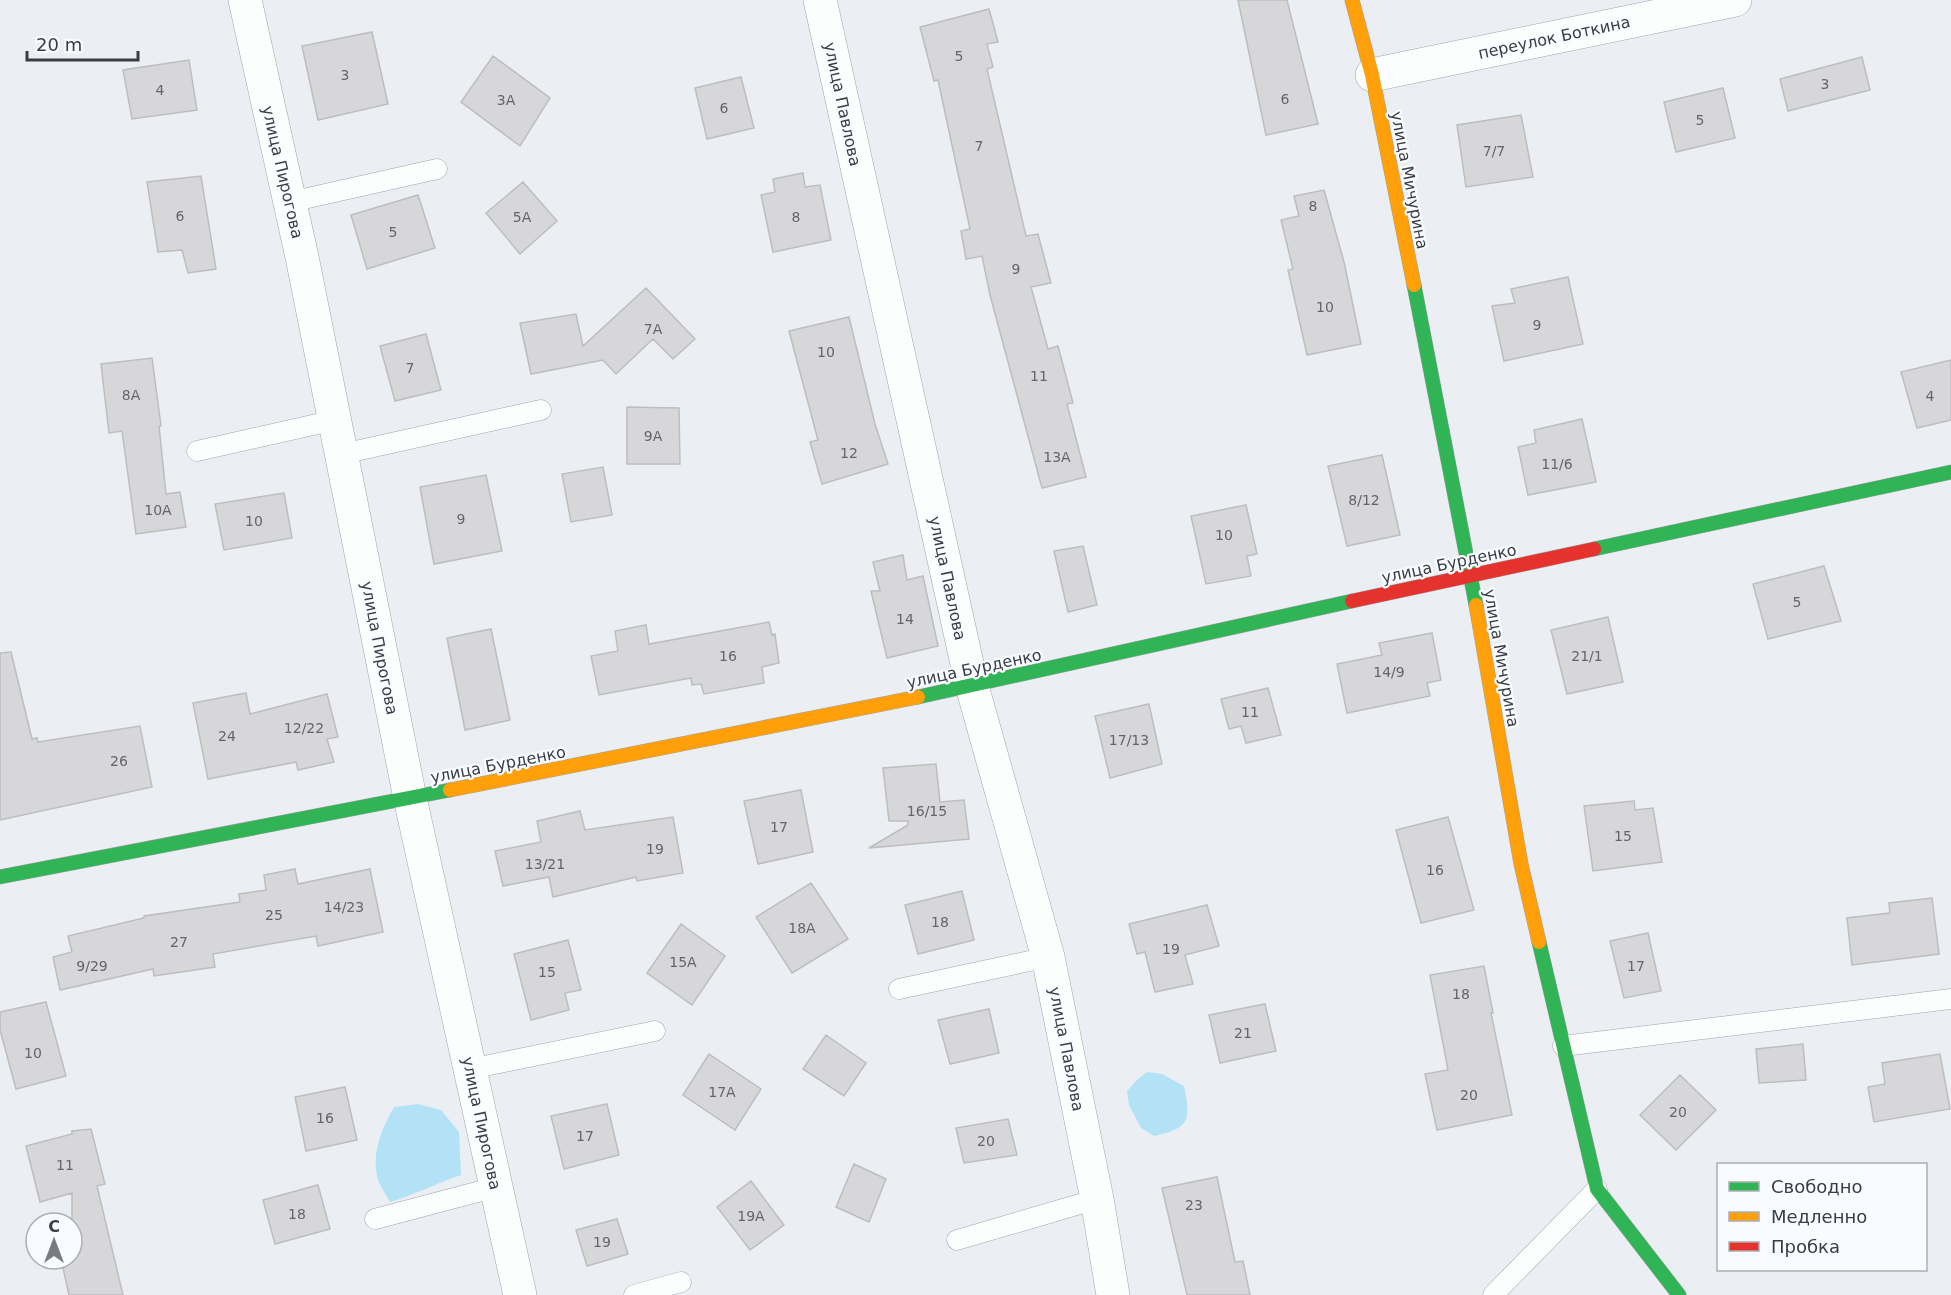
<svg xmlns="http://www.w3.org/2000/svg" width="1951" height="1295" viewBox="0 0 1951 1295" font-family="'DejaVu Sans',sans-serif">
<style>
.water{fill:#b3e1f6}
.building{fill:#d7d7d9;stroke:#bdbdbf;stroke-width:1.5}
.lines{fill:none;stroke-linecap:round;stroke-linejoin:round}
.lane-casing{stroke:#a0a3a6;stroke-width:21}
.street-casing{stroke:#a0a3a6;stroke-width:34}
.fast-casing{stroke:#a0a3a6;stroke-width:15}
.slow-casing{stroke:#a0a3a6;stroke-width:15}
.jam-casing{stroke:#a0a3a6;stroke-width:15}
.lane{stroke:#fcfdfd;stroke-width:20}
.street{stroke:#fcfdfd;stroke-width:33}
.fast{stroke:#30b455;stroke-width:14}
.slow{stroke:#ff9f0a;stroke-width:14}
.jam{stroke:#e5322d;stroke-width:14}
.labels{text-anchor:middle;stroke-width:4.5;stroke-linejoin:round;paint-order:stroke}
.number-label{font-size:14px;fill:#636568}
.street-label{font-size:16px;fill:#3a3d41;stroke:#f8fbff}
</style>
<rect width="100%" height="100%" fill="#ebeff4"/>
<path class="water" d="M1147 1072 1162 1074 1184 1086C1191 1121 1190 1128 1154 1136L1141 1128 1129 1105 1127 1091 1137 1080Z
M418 1104 441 1110 459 1132 461 1175C437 1183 414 1195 390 1202 386 1195 379 1185 377 1176 372 1151 382 1128 394 1107Z"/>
<path class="building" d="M1238 0H1287L1318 124 1266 135Z
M989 9 998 42 987 44 993 67 987 69 1026 236 1038 234 1051 283 1031 287 1048 349 1058 346 1073 403 1067 404 1086 477 1042 488 990 295 982 256 966 259 961 231 970 229 938 80 934 81 920 27Z
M372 32 388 104 318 120 302 46Z
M493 56 550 98 520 146 461 102Z
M1862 57 1870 90 1788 111 1780 79Z
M189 60 197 110 132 119 123 70Z
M741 77 754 128 707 139 695 88Z
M1723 88 1735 138 1676 152 1664 102Z
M1521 115 1533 177 1466 187 1457 125Z
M803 173 805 187 820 185 831 240 773 252 761 195 775 192 773 179Z
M201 176 216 269 188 273 182 250 158 252 147 182Z
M523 182 557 221 520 254 486 213Z
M1324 190 1344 262 1361 344 1307 355 1288 270 1293 269 1281 220 1299 216 1294 196Z
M418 195 435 248 367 269 351 215Z
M1568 277 1583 344 1504 361 1492 306 1515 303 1511 289Z
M646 288 695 339 673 359 653 339 616 374 603 360 531 374 520 323 576 314 583 346Z
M849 317 875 424 888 464 822 484 810 442 818 440 789 331Z
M426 334 441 390 395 401 380 346Z
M152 358 161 426H159L166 494 180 492 186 527 136 534 122 431 109 433 101 364Z
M1951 360V420L1917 428 1901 372Z
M627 407 679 408 680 464H627Z
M1582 419 1596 482 1528 495 1518 447 1536 443 1534 430Z
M1382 455 1400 535 1347 546 1328 466Z
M603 467 612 515 571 522 562 474Z
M486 475 502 551 434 564 420 487Z
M284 493 292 538 224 550 215 504Z
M1246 505 1257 554 1247 556 1251 576 1206 584 1191 516Z
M1083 546 1097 605 1068 612 1054 551Z
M903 555 907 580 923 576 938 646 887 658 871 591H880L873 562Z
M1824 566 1841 621 1768 639 1753 584Z
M1608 617 1623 682 1567 694 1551 630Z
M769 622 772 635 775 634 779 663 762 667 764 683 704 694 701 684 692 685 691 678 599 695 591 656 618 651 615 631 646 625 649 644Z
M491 629 510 720 465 730 447 638Z
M1432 633 1441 680 1427 683 1430 696 1347 713 1337 664 1382 655 1379 643Z
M11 652 32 739 37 738 38 742 140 726 152 787 0 820V653Z
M1268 688 1281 735 1246 743 1241 726 1229 729 1221 699Z
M246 693 250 714 327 694 338 737 327 739 334 762 298 770 296 762 208 779 193 703Z
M1149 704 1162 764 1110 778 1095 716Z
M936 764 940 802 964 800 969 839 869 848 908 825V821H889L883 768Z
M801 790 813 852 758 864 744 801Z
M1634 801 1635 810 1653 808 1662 862 1593 871 1584 806Z
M580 811 585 830 673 817 683 873 637 881 636 877 553 897 549 877 503 886 495 851 541 842 537 821Z
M1448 817 1474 910 1421 923 1396 830Z
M295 869 298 884 370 869 383 932 318 946 316 936 213 954 215 967 154 976 153 969 60 990 53 957 72 952 68 936 144 918V916L240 902 239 894 266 890 264 875Z
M811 883 848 939 792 973 756 917Z
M962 891 974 940 918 954 905 905Z
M1932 898 1939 954 1852 965 1847 918 1890 913 1889 903Z
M1207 905 1219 946 1185 955 1193 984 1155 992 1145 952 1137 954 1129 924Z
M681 924 725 956 692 1005 647 973Z
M1648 933 1661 991 1624 998 1610 941Z
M568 940 581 990 565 993 569 1010 531 1020 514 954Z
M1484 966 1493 1013H1491L1512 1115 1437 1130 1425 1074 1448 1070 1430 975Z
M46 1002 66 1076 16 1089 0 1030V1012Z
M1265 1004 1276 1051 1220 1063 1209 1015Z
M989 1009 999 1053 950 1064 938 1020Z
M826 1035 866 1063 844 1096 803 1069Z
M1803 1044 1806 1080 1759 1083 1756 1049Z
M709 1054 761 1089 735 1130 683 1095Z
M1940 1054 1950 1109 1874 1122 1868 1087 1885 1084 1882 1063Z
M1680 1075 1716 1110 1676 1150 1640 1115Z
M345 1087 357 1140 306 1151 295 1097Z
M607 1104 619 1155 564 1169 551 1116Z
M1008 1119 1017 1155 964 1163 956 1128Z
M91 1129 105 1184 97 1186 123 1295H69L61 1259H72V1193L40 1202 26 1146 72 1134V1131Z
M854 1164 886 1179 869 1222 836 1207Z
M1217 1177 1235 1262 1243 1261 1250 1295H1187L1162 1188Z
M751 1181 784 1225 750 1250 717 1207Z
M318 1185 330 1229 275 1244 263 1200Z
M617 1219 628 1254 587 1266 576 1230Z"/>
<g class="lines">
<defs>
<path id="lane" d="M290 202 437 169
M197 451 335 420
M342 454 541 410
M899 989 1048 957
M1563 1046 1951 999
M470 1069 655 1031
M375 1219 496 1187
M957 1240 1097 1199
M634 1295 681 1282
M1493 1295 1597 1189"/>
<path id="street" d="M245 0 302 257 410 798 520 1295
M820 0 972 686 1048 957 1097 1199 1113 1295
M1372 75 1735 0"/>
<path id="fast" d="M1414 285 1476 605
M1594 549 1951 472
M918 697 1352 601
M0 877 450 790
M1539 942 1597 1189 1679 1295"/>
<path id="slow" d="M1352 0 1372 75 1414 285
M1476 605 1521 864 1539 942
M450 790 918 697"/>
<path id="jam" d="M1352 601 1594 549"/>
</defs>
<use href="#lane" class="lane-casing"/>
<use href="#street" class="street-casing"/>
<use href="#fast" class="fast-casing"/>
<use href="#slow" class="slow-casing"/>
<use href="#jam" class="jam-casing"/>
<use href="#lane" class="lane"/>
<use href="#street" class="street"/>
<use href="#fast" class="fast"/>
<use href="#slow" class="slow"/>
<use href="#jam" class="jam"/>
</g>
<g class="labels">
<g class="number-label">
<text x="959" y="61">5</text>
<text x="345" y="80">3</text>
<text x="1825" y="89">3</text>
<text x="160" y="95">4</text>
<text x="1285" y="104">6</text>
<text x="506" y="105">3А</text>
<text x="724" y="113">6</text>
<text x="1700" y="125">5</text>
<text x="979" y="151">7</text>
<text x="1494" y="156">7/7</text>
<text x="1313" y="211">8</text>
<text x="180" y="221">6</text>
<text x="522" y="222">5А</text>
<text x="796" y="222">8</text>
<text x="393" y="237">5</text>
<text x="1016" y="274">9</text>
<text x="1325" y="312">10</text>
<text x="1537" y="330">9</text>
<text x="653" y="334">7А</text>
<text x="826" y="357">10</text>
<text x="410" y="373">7</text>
<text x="1039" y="381">11</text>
<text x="131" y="400">8А</text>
<text x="1930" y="401">4</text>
<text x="653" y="441">9А</text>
<text x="849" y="458">12</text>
<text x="1057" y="462">13А</text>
<text x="1557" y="469">11/6</text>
<text x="1364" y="505">8/12</text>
<text x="158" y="515">10А</text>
<text x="461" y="524">9</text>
<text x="254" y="526">10</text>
<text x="1224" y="540">10</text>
<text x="1797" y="607">5</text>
<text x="905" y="624">14</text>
<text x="728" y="661">16</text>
<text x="1587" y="661">21/1</text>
<text x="1389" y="677">14/9</text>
<text x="1250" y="717">11</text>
<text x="304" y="733">12/22</text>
<text x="227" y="741">24</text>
<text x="1129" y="745">17/13</text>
<text x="119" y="766">26</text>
<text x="927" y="816">16/15</text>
<text x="779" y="832">17</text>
<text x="1623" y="841">15</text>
<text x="655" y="854">19</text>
<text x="545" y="869">13/21</text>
<text x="1435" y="875">16</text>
<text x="344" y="912">14/23</text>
<text x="274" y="920">25</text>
<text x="940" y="927">18</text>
<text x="802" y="933">18А</text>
<text x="179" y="947">27</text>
<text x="1171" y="954">19</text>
<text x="683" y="967">15А</text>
<text x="92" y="971">9/29</text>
<text x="1636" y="971">17</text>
<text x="547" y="977">15</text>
<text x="1461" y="999">18</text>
<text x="1243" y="1038">21</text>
<text x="33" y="1058">10</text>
<text x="722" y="1097">17А</text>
<text x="1469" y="1100">20</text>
<text x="1678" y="1117">20</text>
<text x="325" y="1123">16</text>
<text x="585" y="1141">17</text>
<text x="986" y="1146">20</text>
<text x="65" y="1170">11</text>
<text x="1194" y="1210">23</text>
<text x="297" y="1219">18</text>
<text x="751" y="1221">19А</text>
<text x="602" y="1247">19</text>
</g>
<g class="street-label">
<text transform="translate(1554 37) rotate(-12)" y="6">переулок Боткина</text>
<text transform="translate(843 104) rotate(78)" y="6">улица Павлова</text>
<text transform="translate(283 172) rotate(77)" y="6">улица Пирогова</text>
<text transform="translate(1410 180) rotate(79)" y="6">улица Мичурина</text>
<text transform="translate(1449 563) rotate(-12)" y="6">улица Бурденко</text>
<text transform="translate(948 578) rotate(78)" y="6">улица Павлова</text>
<text transform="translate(380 648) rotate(79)" y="6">улица Пирогова</text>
<text transform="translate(1502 658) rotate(80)" y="6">улица Мичурина</text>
<text transform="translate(974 668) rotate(-12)" y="6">улица Бурденко</text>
<text transform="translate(498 764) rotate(-11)" y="6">улица Бурденко</text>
<text transform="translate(1067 1049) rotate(79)" y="6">улица Павлова</text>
<text transform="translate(482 1123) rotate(78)" y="6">улица Пирогова</text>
</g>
</g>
<rect x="1717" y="1163" width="210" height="108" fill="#f8fbff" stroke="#acafb3" stroke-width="1.5"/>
<rect x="1729" y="1182" width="30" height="9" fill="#30b455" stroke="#acafb3" stroke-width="1.5"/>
<text x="1771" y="1193" font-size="18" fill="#3a3d41">Свободно</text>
<rect x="1729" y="1212" width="30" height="9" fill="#ff9f0a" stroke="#acafb3" stroke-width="1.5"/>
<text x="1771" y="1223" font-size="18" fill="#3a3d41">Медленно</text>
<rect x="1729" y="1242" width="30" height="9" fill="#e5322d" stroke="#acafb3" stroke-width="1.5"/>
<text x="1771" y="1253" font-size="18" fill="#3a3d41">Пробка</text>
<g transform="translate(54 1241)"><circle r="28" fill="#f8fbff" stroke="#acafb3" stroke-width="1.5"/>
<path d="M0-4.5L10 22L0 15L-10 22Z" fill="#787b80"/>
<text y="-9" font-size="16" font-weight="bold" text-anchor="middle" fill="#3a3d41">С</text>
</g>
<path d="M27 51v9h111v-9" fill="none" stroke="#3a3d41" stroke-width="3"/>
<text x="36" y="51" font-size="18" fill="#3a3d41" stroke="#f8fbff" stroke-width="4.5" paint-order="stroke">20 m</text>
</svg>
